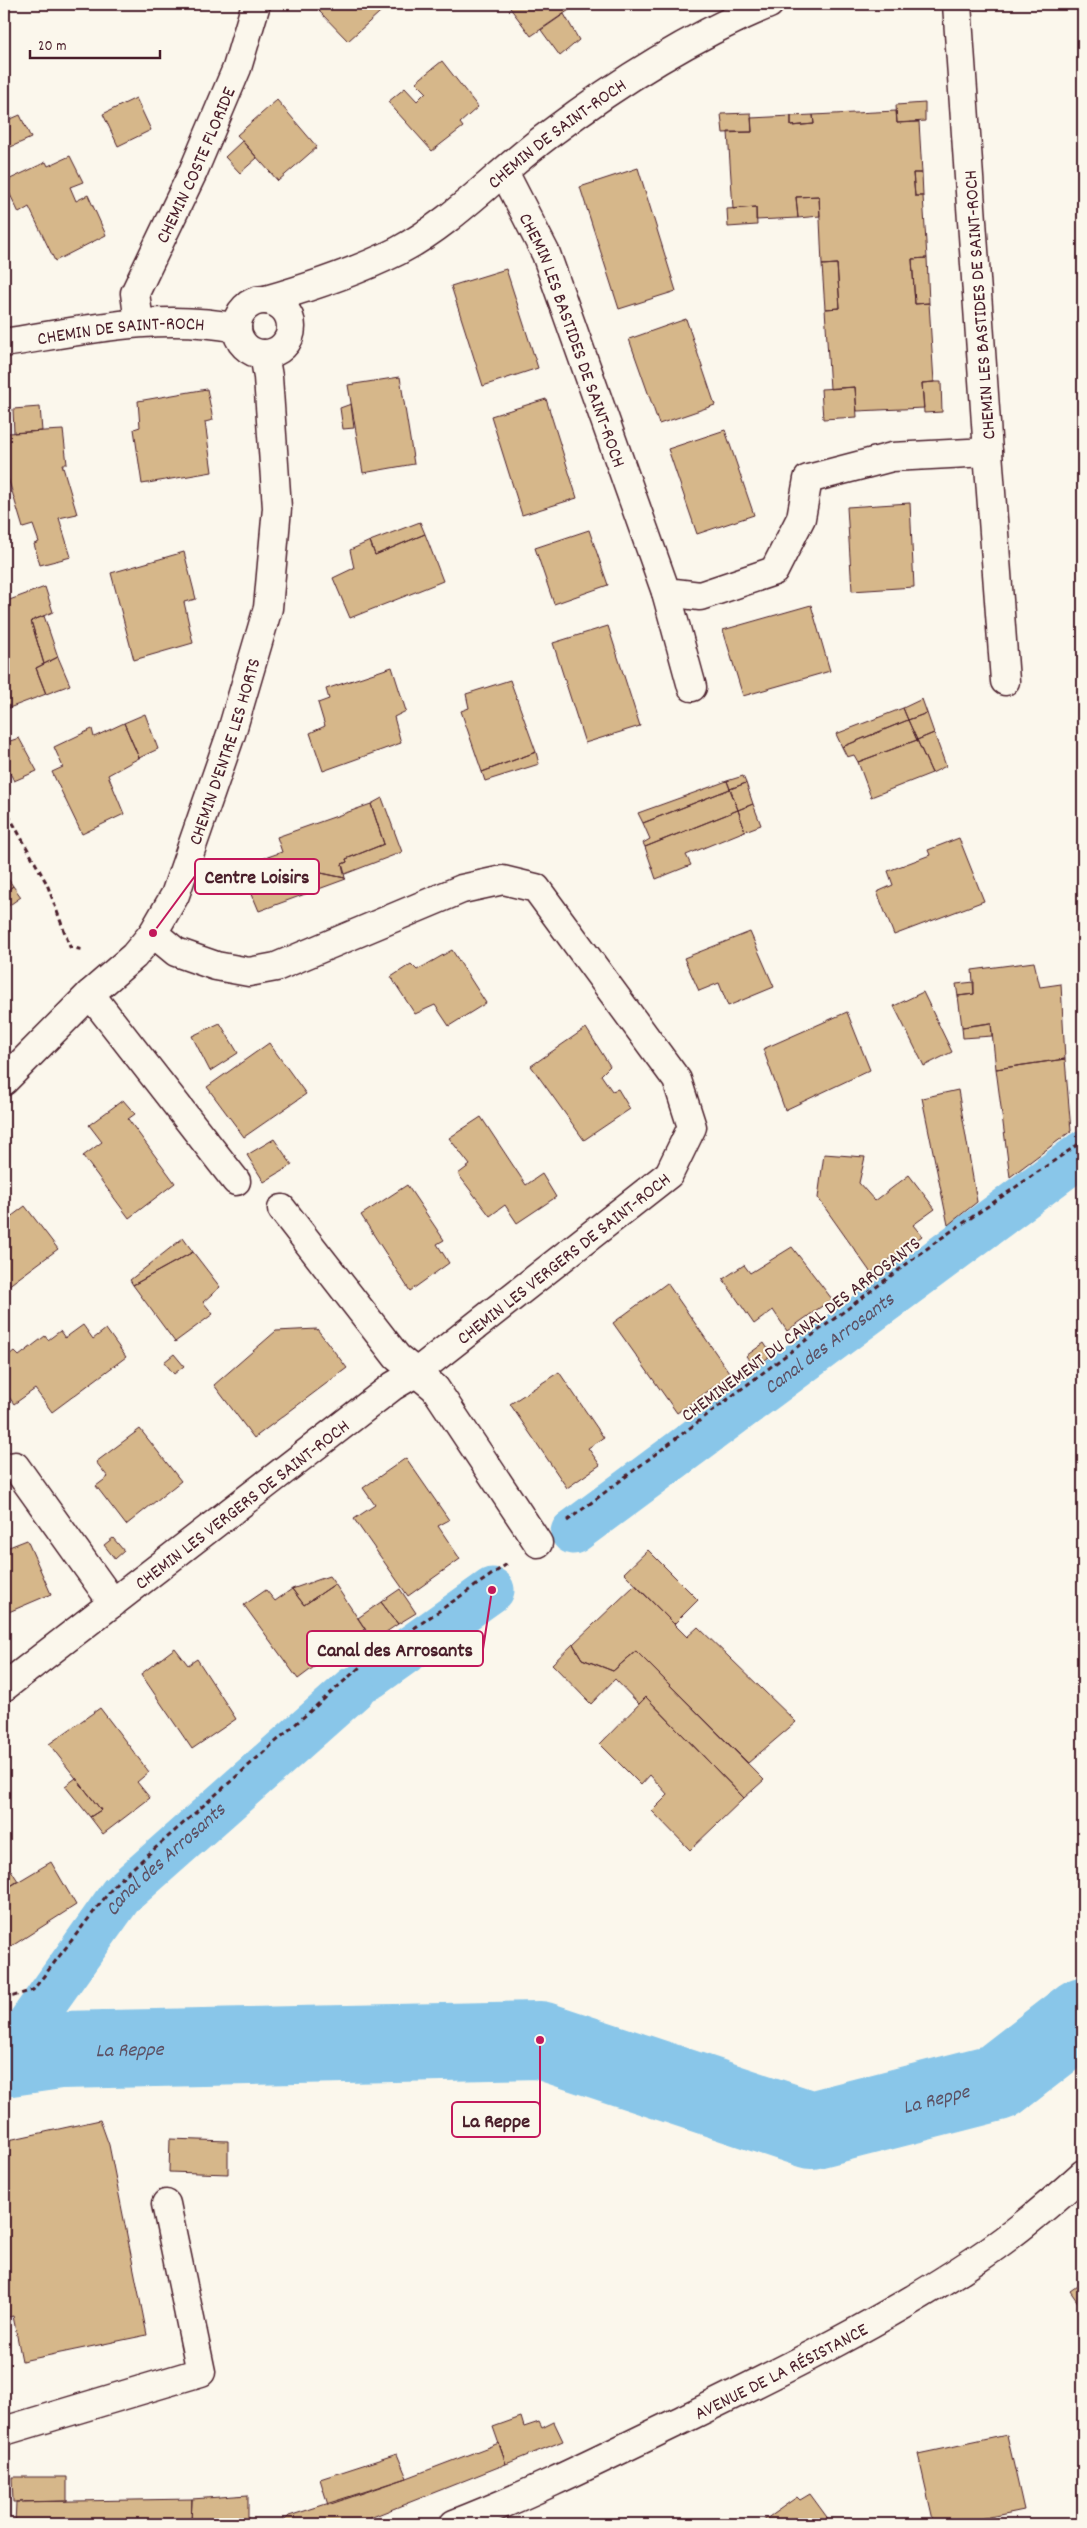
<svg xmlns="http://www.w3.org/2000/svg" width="1087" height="2528" viewBox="0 0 1087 2528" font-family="Dekko,sans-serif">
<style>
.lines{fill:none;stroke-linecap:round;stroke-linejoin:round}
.canal{stroke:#89c6e9;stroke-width:45}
.river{stroke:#89c6e9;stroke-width:78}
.building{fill:#d6b78a;stroke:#4a1f2b}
.minor-casing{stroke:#4a1f2b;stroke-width:31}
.major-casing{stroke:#4a1f2b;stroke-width:31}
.path{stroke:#4a1f2b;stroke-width:3;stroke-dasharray:5 4;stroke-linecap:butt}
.minor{stroke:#fbf7ec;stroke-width:28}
.major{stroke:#fbf7ec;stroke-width:28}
.labels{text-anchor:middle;stroke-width:4;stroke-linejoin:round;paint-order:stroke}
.street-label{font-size:19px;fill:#4a1f2b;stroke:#fbf7ec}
.water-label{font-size:20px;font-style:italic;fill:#5d5164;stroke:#fbf7ec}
.leader{fill:none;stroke:#c2185b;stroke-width:2}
.callout-dot{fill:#c2185b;stroke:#fbf7ec;stroke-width:2}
.callout{fill:#fbf7ec;stroke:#c2185b;stroke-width:2}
.callout-label{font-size:20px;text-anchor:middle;font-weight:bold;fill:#4a1f2b}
</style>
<rect width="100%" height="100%" fill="#fbf7ec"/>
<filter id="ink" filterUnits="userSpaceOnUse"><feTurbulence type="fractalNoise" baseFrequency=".02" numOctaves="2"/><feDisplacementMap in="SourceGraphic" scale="10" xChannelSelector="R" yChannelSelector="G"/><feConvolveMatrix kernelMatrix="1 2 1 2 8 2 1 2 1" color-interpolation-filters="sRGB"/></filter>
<g filter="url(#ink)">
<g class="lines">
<g class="canal">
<path id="s1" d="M573 1532 1083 1153"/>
<path d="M370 1677 492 1590"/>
<path id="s2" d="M6 2057 121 1895 353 1689"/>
</g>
<path class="river" id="s3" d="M4 2058 60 2050 540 2040 811 2130 998 2082 1083 2016"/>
</g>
<path class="building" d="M318 4H389L348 41 320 12Z
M507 4H578L531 36Z
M564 14 579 40 560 56 541 30Z
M442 61 478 107 460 123 463 127 432 151 388 102 405 88 417 101 426 92 416 82Z
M136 98 151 130 118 146 103 114Z
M277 100 317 147 278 181 237 135Z
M925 103V121L897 123 896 105Z
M896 111 897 123 919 122 922 173H913L915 196H923L927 258 912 259 915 304 929 303 934 382 922 383 924 408 857 411 855 387 830 389 825 309 840 308 837 264 822 265 819 196 796 197 798 218 756 220V207L733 209 728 132H752L751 118 791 116V126L814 124 813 115Z
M751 113 752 132 723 133 721 114Z
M20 115 31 138 4 150V122Z
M813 115 814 124 791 126V116Z
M242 141 257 158 240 173 225 157Z
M70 156 83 182 70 187 76 201 88 195 106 235 55 261 29 207 19 213 4 182 46 162 48 166Z
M638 168 676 291 619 309 580 187Z
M913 173H922L923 196H915Z
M819 196 820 216 798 218 796 197Z
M756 207 757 225 728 227 727 209Z
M927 258 929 303 915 304 912 259Z
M837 264 840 308 825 309 822 265Z
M506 269 538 368 483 386 451 286Z
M686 319 715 405 659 424 629 339Z
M400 377 414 464 363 473 348 385Z
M934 382H941L942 412 924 413 922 383Z
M855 387 857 417 823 419 821 389Z
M207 389 213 420 205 422 212 472 142 484 134 429 140 427 138 401Z
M546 399 577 498 522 515 491 416Z
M351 404 354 428 343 429 340 408Z
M40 407 42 431 14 433 13 409Z
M63 430 67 464H62L77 514 59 518 71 557 40 565 34 544 39 542 33 525 23 528 8 478V433Z
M725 430 754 515 697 534 668 449Z
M910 503 914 587 852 591 847 507Z
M420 522 425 534 375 555 370 541Z
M589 530 608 585 554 604 535 548Z
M425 534 443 581 350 618 333 578 354 568 350 550 370 541 375 555Z
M184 552 196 599 184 602 193 643 134 660 111 573Z
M45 587 53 612 31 621 44 664 36 668 46 694 9 708 4 694V632L9 630 4 616V602Z
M811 605 830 671 743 696 723 630Z
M44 616 58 657 44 664 31 621Z
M608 626 640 726 585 743 553 643Z
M58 657 70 685 46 694 36 668Z
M392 667 406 711 394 717 401 743 323 771 310 733 325 726 318 703 329 699 326 689Z
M510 680 536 752 482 772 461 711 469 708 466 694Z
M922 699 927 713 908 720 903 708Z
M903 708 908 720 842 747 836 734Z
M927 713 934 733 917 740 908 720Z
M145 714 158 749 139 758 124 723Z
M908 720 917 740 858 762 854 755 847 757 842 747Z
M124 723 139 758 108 775 124 814 82 834 52 772 63 767 54 747 92 729 94 737Z
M934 733 946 766 932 773 917 740Z
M19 738 37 771 14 781 4 761V743Z
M917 740 932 773 871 797 858 762Z
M536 752 539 764 485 781 482 772Z
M743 776 746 783 730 789 727 781Z
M727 781 730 789 643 823 638 813Z
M746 783 753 804 738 810 730 789Z
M730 789 738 810 645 847 643 843 650 839 643 823Z
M382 798 402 852 345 874 342 864 347 862 346 859 384 844 371 804Z
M371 804 384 844 346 859 347 862 342 864 345 878 259 860 282 852 277 837Z
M753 804 761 825 745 831 738 810Z
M738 810 745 831 686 855 691 865 656 879 645 847Z
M959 838 984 901 894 935 877 892 893 885 888 871 930 855 928 850Z
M259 860 345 878 346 879 259 911 246 880 263 873Z
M4 873 13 886 4 893Z
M13 886 21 897 4 909V893Z
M750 932 774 987 728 1006 719 983 699 991 684 958Z
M452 950 486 1003 449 1026 435 1005 415 1014 391 977 411 964 417 970Z
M1034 962 1040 987 1061 984 1065 1059 996 1069 991 1023 962 1027 958 996 974 994 972 970Z
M974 982V994L958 996 956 984Z
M923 992 952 1052 924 1066 894 1006Z
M847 1012 870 1070 785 1110 763 1049Z
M220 1023 238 1053 210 1071 192 1036Z
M991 1023 992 1036 963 1038 962 1027Z
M586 1028 610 1066 601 1075 612 1091 618 1089 630 1109 584 1140 531 1066Z
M269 1043 306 1094 244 1137 207 1087Z
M1065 1059 1071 1131 1010 1177 996 1069Z
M958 1090 977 1202 948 1225 922 1098Z
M123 1100 135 1114 128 1119 175 1183 129 1218 83 1156 102 1142 89 1125Z
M481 1117 526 1185 542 1174 556 1197 517 1223 505 1205 490 1216 458 1174 470 1165 449 1138Z
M274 1139 292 1165 264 1182 247 1155Z
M824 1154 865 1157 859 1183 875 1201 909 1175 935 1209 913 1225 922 1236 871 1273 818 1198Z
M407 1185 444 1240 437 1244 449 1263 410 1291 361 1215Z
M25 1206 58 1249 8 1286 4 1280V1222Z
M183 1238 193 1252 133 1285 130 1280Z
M792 1247 832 1299 787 1331 773 1310 754 1324 723 1279 744 1265 750 1273Z
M193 1252 220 1287 203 1302 213 1314 175 1342 133 1285Z
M667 1283 731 1375 677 1413 613 1323Z
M83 1325 93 1339 106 1329 126 1357 52 1412 35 1389 14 1404 4 1390V1359L14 1351 19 1356 45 1336 48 1340 60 1331 65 1338Z
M317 1329 347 1368 254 1438 214 1385 276 1331Z
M764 1343 772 1355 755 1367 746 1356Z
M174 1354 184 1366 174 1374 164 1362Z
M559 1372 604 1438 588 1448 600 1465 567 1488 510 1404Z
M140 1429 181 1481 126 1525 96 1486 108 1477 96 1462Z
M406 1458 449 1520 438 1526 460 1559 408 1596 354 1519 375 1505 363 1488Z
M113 1538 124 1551 115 1559 104 1545Z
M27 1540 51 1594 4 1614V1549Z
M648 1550 698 1600 674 1624 624 1573Z
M329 1576 335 1584 304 1605 292 1589Z
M335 1584 365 1629 298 1679 244 1605 266 1590 275 1601 292 1589 304 1605Z
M635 1585 687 1637 698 1627 796 1722 748 1763 636 1651 613 1671 582 1659 573 1644Z
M400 1589 416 1613 398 1624 381 1602Z
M381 1602 398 1624 373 1641 358 1618Z
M573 1644 582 1659 613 1671 636 1651 764 1780 744 1798 646 1697 639 1704 615 1679 591 1704 552 1664Z
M175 1648 188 1665 197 1659 236 1719 192 1749 141 1674Z
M646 1697 744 1798 690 1850 652 1811 668 1795 650 1775 641 1785 600 1744Z
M100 1708 149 1772 137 1782 150 1798 103 1834 90 1817 101 1810 49 1744Z
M76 1778 101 1810 90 1817 65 1786Z
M51 1862 76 1905 4 1951V1890Z
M11 1870 18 1881 4 1890V1876Z
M100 2120 109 2145 147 2335 22 2361 13 2316 4 2318V2282H7L4 2267V2141Z
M170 2139 228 2141V2174L169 2172Z
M1083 2282V2310L1070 2291Z
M521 2417 524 2427 539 2422 542 2428 554 2422 563 2441 506 2464 493 2427Z
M1007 2435 1024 2510 955 2524H934L918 2454Z
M499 2443 506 2464 355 2524H281L289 2516 407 2478Z
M397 2454 407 2478 328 2505 320 2479Z
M12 2477H67V2501L13 2502Z
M810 2494 832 2524H759L797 2497 800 2500Z
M248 2495V2524H191L192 2499Z
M192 2499 191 2524H15L16 2502Z"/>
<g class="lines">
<defs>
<g id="minor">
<path id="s4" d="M504 172 546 254 666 592 700 596 774 571 801 518 808 479 892 457 988 452 957 4"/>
<path id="s5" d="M266 300C311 287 356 272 398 251 455 221 499 171 551 133 617 83 692 36 769 4"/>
<circle cx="264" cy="327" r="27"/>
<path id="s6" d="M139 322 135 293 193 172 237 68 256 4"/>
<path id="s7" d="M4 343C81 331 160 312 237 328"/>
<path d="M988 452 1005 681"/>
<path d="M666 592 692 687"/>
<path d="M90 994 236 1181"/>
<path id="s8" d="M4 1081 90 994 134 956 153 933 175 895 231 734 268 608 277 508 268 377 264 354"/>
<path d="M282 1209 397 1357 435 1388 538 1543"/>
<path d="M15 1466 113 1603"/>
<path id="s9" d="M4 1687 393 1386 417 1372 669 1174 692 1127 677 1080 536 888 503 880 462 889 276 967 249 972 216 966 176 952 153 933"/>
<path d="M4 2431 201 2372 166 2204"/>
</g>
<g id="major">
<path id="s10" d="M454 2524C534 2493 611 2454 688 2417 786 2369 886 2320 977 2259 1015 2234 1050 2204 1083 2174"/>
</g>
</defs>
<use href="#minor" class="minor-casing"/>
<use href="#major" class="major-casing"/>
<path class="path" d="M4 807 47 884 70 947 83 950
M567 1521 937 1241 1083 1141
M4 1999 33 1990 117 1882 368 1660 507 1564"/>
<use href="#minor" class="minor"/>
<use href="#major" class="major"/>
</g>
</g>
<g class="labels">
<g class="street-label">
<text dy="7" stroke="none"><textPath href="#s5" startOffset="339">CHEMIN DE SAINT-ROCH</textPath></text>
<text dy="7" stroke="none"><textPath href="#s6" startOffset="171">CHEMIN COSTE FLORIDE</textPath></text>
<text transform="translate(978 305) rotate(-94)" y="7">CHEMIN LES BASTIDES DE SAINT-ROCH</text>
<text dy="7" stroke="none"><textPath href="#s7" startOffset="118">CHEMIN DE SAINT-ROCH</textPath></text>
<text dy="7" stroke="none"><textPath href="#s4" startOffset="182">CHEMIN LES BASTIDES DE SAINT-ROCH</textPath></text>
<text dy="7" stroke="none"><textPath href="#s8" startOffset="406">CHEMIN D'ENTRE LES HORTS</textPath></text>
<text dy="7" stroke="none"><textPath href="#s9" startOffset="705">CHEMIN LES VERGERS DE SAINT-ROCH</textPath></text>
<text transform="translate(800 1328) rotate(-37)" y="7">CHEMINEMENT DU CANAL DES ARROSANTS</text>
<text dy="7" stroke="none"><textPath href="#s9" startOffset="300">CHEMIN LES VERGERS DE SAINT-ROCH</textPath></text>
<text dy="7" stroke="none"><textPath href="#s10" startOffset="361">AVENUE DE LA RÉSISTANCE</textPath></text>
</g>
<g class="water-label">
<text dy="7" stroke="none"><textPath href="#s1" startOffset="318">Canal des Arrosants</textPath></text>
<text dy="7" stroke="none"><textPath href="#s2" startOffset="255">Canal des Arrosants</textPath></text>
<text dy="7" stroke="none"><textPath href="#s3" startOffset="126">La Reppe</textPath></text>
<text dy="7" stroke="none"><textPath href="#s3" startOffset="951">La Reppe</textPath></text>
</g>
</g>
<path class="leader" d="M153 933L195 876M492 1590L483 1649M540 2040L540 2120"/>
<g class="callout-dot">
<circle cx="153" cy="933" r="5"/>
<circle cx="492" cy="1590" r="5"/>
<circle cx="540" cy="2040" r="5"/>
</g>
<g class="callout">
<rect x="195" y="859" width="124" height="35" rx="5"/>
<rect x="307" y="1631" width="176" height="35" rx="5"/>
<rect x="452" y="2102" width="88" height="35" rx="5"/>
</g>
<g class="callout-label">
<text x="257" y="883">Centre Loisirs</text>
<text x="395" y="1656">Canal des Arrosants</text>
<text x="496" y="2127">La Reppe</text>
</g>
<rect width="1087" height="2528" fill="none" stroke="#fbf7ec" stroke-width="20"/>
<rect x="10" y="10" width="1067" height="2508" fill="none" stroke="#4a1f2b" stroke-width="2" filter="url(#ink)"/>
<path d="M30 50v8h130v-8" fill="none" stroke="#4a1f2b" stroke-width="2.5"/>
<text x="38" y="50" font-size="15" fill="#4a1f2b" stroke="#fbf7ec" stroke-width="4" paint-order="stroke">20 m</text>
</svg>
